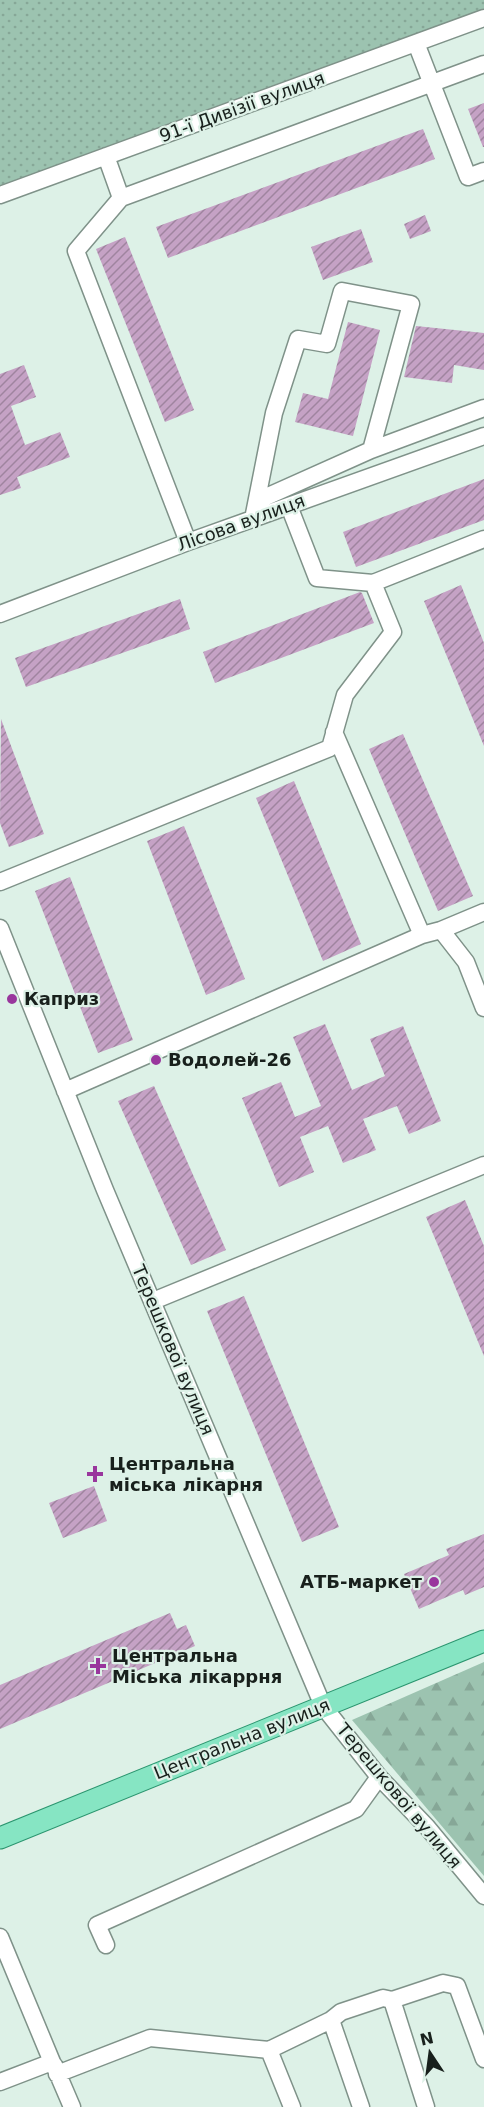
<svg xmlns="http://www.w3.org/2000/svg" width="484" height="2107" viewBox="0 0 484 2107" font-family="'DejaVu Sans',sans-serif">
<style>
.grass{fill:url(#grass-dots)}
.forest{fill:url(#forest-firs)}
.building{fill:url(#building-hatch)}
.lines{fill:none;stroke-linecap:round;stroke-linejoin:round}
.minor-casing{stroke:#7f9289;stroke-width:19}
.major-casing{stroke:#2b956f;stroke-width:23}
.minor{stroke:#fff;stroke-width:16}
.major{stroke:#86e5c3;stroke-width:21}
.poi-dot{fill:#99369d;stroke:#ddf1e7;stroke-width:2}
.labels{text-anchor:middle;stroke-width:4.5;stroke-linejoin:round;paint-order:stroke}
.street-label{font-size:18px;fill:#18201c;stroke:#ddf1e7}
.poi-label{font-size:18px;font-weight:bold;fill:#18201c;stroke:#ddf1e7;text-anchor:start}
</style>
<defs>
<pattern id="grass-dots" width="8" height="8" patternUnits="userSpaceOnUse" patternTransform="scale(1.5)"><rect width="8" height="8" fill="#9cc3b0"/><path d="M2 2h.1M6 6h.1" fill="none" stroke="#86a797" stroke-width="1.8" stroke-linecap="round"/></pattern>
<pattern id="forest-firs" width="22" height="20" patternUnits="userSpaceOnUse" patternTransform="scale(1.5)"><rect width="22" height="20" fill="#9cc3b0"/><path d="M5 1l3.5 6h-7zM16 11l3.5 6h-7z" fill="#86a797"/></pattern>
<pattern id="building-hatch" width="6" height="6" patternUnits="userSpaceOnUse" patternTransform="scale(1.5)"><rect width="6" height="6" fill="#c5a2c5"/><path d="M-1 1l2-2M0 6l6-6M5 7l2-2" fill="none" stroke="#9f849f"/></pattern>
</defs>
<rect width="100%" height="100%" fill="#ddf1e7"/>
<path class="grass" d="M0 0H484V18L0 195Z"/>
<path class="forest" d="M484 1662V1876L352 1720Z"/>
<path class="building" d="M484 103V147H483L468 109Z
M423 129 435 159 168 258 156 227Z
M425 215 431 231 410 239 404 224Z
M361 229 373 262 323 280 311 247Z
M125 237 194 410 165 422 96 249Z
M348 322 380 330 353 436 295 422 303 393 328 399Z
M416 326 484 333V370L454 365 452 383 404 377Z
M24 365 36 397 11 406 25 445 60 432 70 457 17 477 21 488 0 495V374Z
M484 479V520L356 567 343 532Z
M461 585 484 643V746L424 601Z
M360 592 362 593 374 623 215 683 203 652Z
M180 599 190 629 26 687 15 658Z
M1 719 44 834 9 847 0 823Z
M403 734 473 896 438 911 369 749Z
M294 781 361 944 323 961 256 798Z
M184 826 245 979 206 995 147 841Z
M70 877 133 1040 98 1053 35 891Z
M325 1024 352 1090 385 1076 370 1039 403 1026 441 1121 409 1134 397 1106 363 1119 376 1150 343 1163 328 1126 300 1137 314 1172 279 1187 242 1098 281 1082 295 1117 321 1106 293 1037Z
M154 1086 226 1250 191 1265 118 1101Z
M465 1200 484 1246V1356L426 1217Z
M244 1296 339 1527 302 1542 207 1311Z
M94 1486 107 1521 63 1538 49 1503Z
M484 1534V1587L465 1595 463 1590 419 1609 404 1574 449 1555 446 1549Z
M170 1613 177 1629 186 1625 195 1646 0 1729V1685Z"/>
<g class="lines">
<defs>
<path id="minor" d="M416 43 468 177 484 171
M106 156 121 198 76 251 188 542
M0 195 484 18
M121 198 484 64
M371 450 484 408
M253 519 274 413 298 339 327 344 342 291 411 304 371 450 257 501
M373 583 484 539
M0 614 188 542 484 436
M334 732 422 935
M0 882 330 748 345 695 393 632 373 583 317 578 289 506
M0 928 105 1190 323 1706 379 1777 427 1827 484 1896
M441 930 484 912
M65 1091 422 935 441 930 466 962 484 1008
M153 1301 484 1165
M0 1937 52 2062 0 2082
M106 1945 97 1925 356 1809 379 1777
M392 2000 426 2107
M331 2020 361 2107
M269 2050 331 2020 341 2012 383 1998 392 2000 443 1983 457 1986 484 2059
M54 2065 72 2107
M57 2074 150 2038 269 2050 292 2107"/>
<path id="major" d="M0 1838 484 1641"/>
</defs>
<use href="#minor" class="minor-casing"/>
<use href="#major" class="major-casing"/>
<use href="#minor" class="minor"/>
<use href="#major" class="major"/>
</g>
<g class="poi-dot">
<circle cx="12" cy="999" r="6"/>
<circle cx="156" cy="1060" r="6"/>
<path d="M92 1465h6v6h6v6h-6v6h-6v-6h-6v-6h6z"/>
<circle cx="434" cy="1582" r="6"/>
<path d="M95 1657h6v6h6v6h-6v6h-6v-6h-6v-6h6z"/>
</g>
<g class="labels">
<g class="street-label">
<text transform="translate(242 107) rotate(-20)" y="6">91-ї Дивізії вулиця</text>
<text transform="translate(241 523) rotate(-20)" y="6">Лісова вулиця</text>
<text transform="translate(173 1350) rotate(67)" y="6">Терешкової вулиця</text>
<text transform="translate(242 1739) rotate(-22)" y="6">Центральна вулиця</text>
<text transform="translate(399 1796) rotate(50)" y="6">Терешкової вулиця</text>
</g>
<g class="poi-label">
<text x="24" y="1005">Каприз</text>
<text x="168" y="1066">Водолей-26</text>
<text x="109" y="1470">Центральна<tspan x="109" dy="21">міська лікарня</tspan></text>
<text x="422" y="1588" text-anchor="end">АТБ-маркет</text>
<text x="112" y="1662">Центральна<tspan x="112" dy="21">Міська лікаррня</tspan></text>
</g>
</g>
<g transform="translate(430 2053) rotate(347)" stroke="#ddf1e7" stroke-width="4.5" paint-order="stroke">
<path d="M0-4.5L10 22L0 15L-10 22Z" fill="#18201c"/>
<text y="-9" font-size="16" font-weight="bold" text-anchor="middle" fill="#18201c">N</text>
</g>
</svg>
